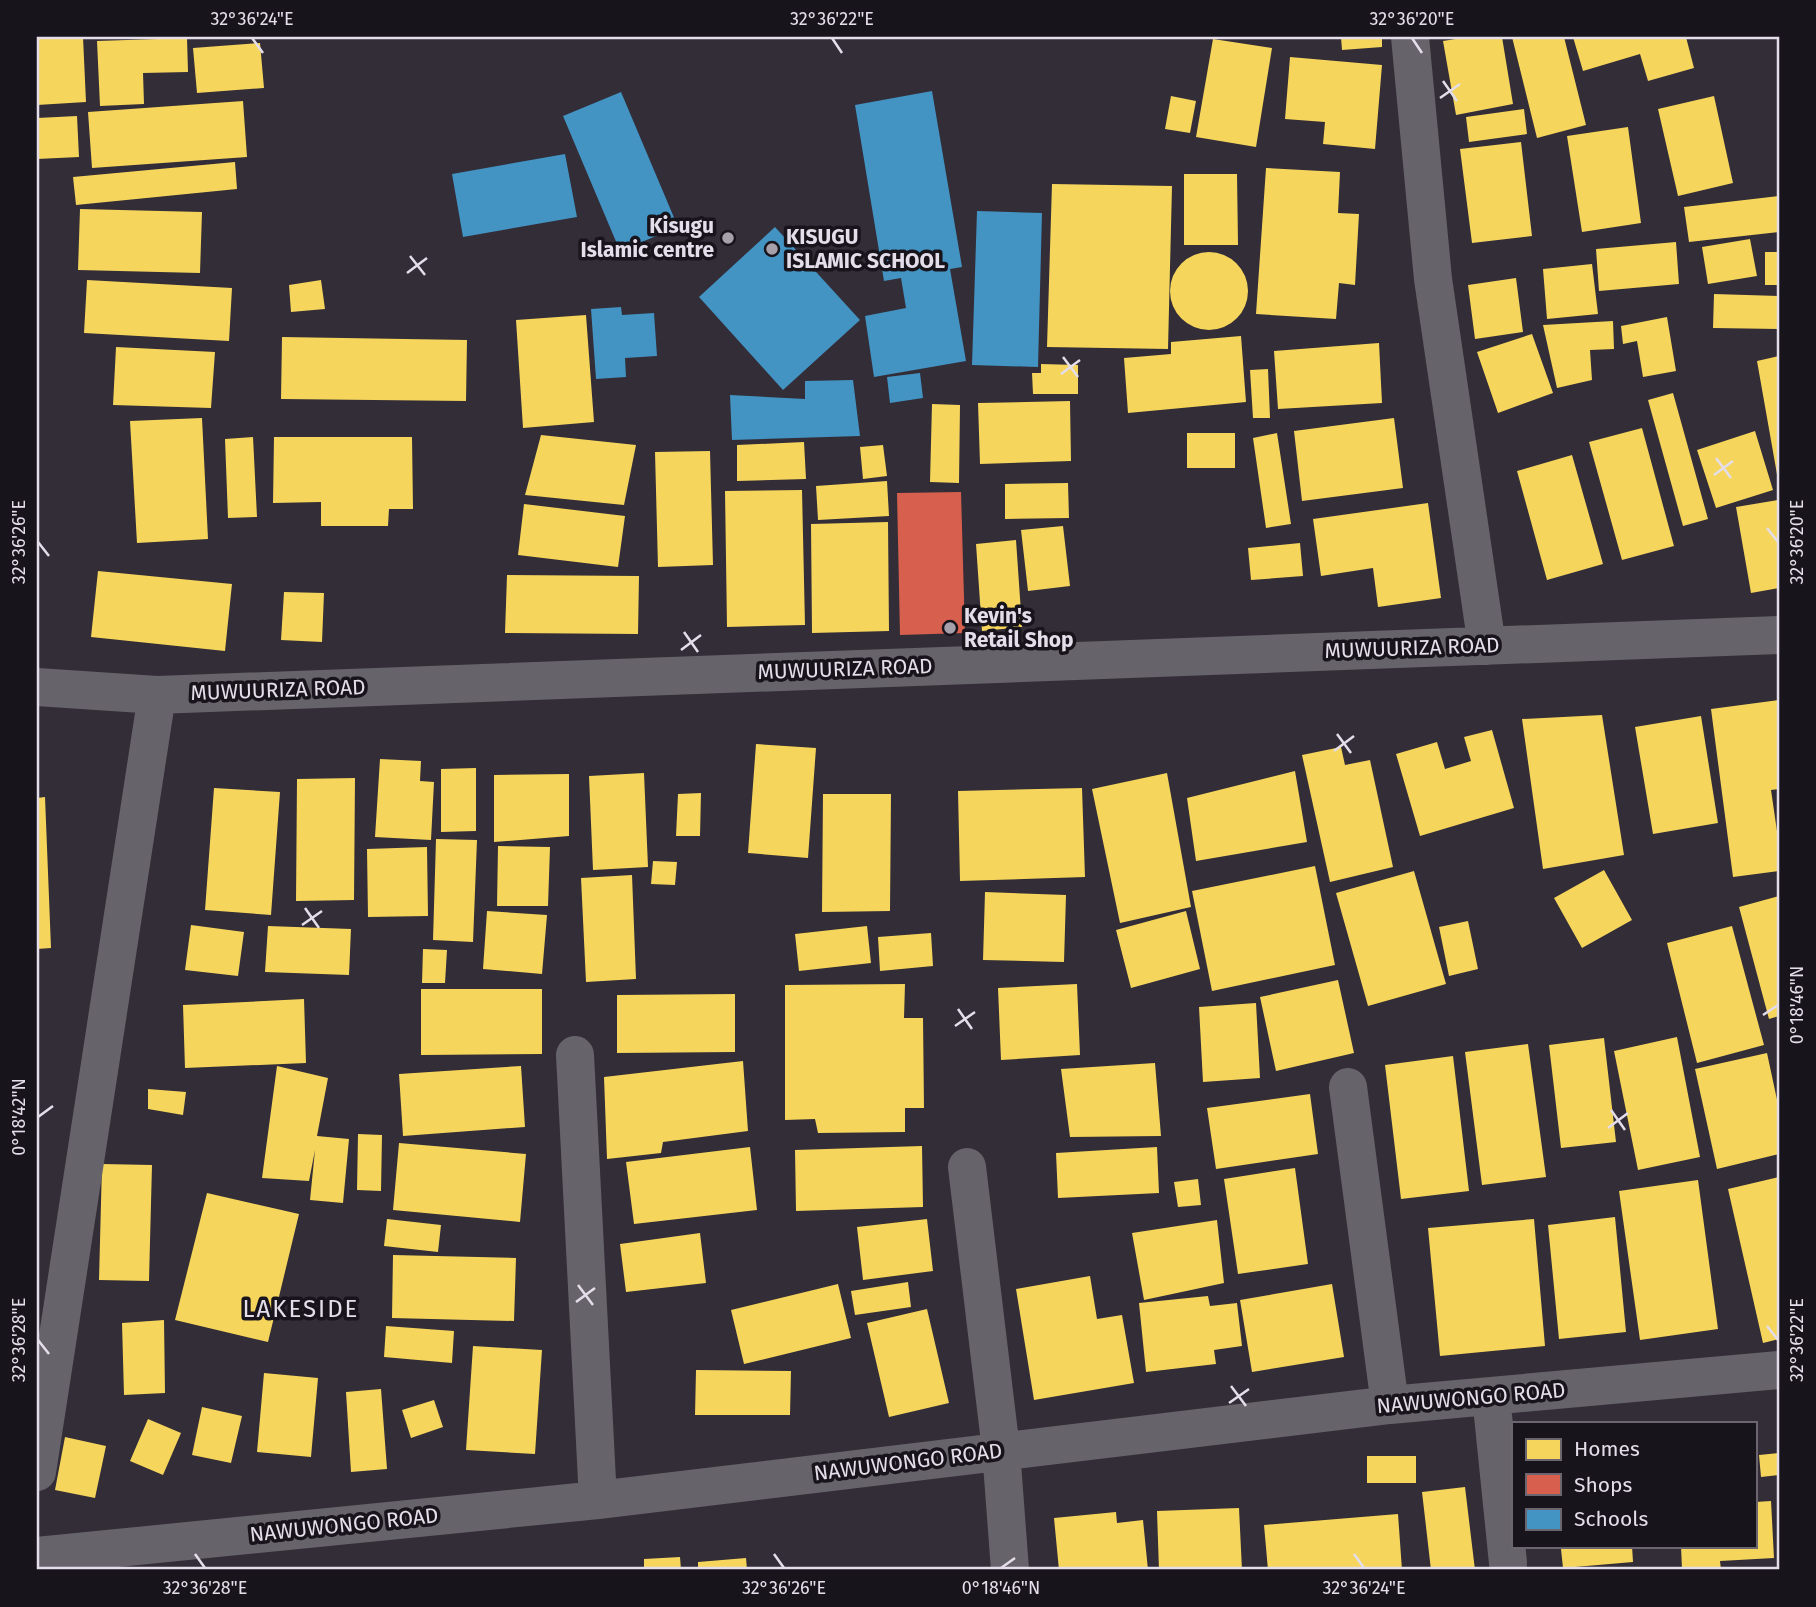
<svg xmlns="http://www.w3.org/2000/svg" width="1816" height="1607" viewBox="0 0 1816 1607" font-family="'Fira Sans',sans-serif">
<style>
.homes{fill:#f6d55c}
.shops{fill:#d6604d}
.schools{fill:#4393c3}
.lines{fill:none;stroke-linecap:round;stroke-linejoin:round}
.minor{stroke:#67636b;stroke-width:38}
.ticks{fill:none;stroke:#e4deea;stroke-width:2.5}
.poi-dot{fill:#a6a0ab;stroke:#18141c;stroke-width:2.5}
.labels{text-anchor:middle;stroke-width:7;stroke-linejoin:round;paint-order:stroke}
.poi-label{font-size:21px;font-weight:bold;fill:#e4deea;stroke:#18141c;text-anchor:start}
.street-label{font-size:21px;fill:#e4deea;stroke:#18141c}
.quarter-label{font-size:24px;letter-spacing:2px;fill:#e4deea;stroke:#18141c}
.neatline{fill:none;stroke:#e4deea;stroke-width:2.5}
.ticks-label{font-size:18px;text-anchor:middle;fill:#e4deea}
</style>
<rect width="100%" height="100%" fill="#322d37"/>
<path class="homes" d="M37 37H83L86 102 37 105Z
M1341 37H1382V47L1342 50Z
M1468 37H1502L1513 104 1456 115 1443 41Z
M1512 37H1564L1586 125 1537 138Z
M1573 37H1686L1694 68 1648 81 1640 54 1583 71Z
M187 38 188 72 143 73 144 104 100 106 97 41Z
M1213 39 1272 48 1256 147 1196 137Z
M260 43 264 88 197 93 193 48Z
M1290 57 1382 65 1375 149 1323 144 1325 122 1285 119Z
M1171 96 1196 101 1190 133 1165 129Z
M1714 96 1733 183 1678 196 1658 109Z
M243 101 247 157 92 168 88 112Z
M1524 109 1527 134 1469 142 1466 117Z
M77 116 79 157 37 159V118Z
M1628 127 1641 223 1582 232 1567 136Z
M1521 142 1532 236 1472 243 1460 149Z
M235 162 237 189 76 205 73 177Z
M1266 168 1340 172 1338 213 1359 214 1355 285 1339 283 1336 319 1256 314Z
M1184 174H1237L1238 245H1184Z
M1052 184 1172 186 1168 349 1047 347Z
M1779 196V232L1689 242 1684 207Z
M80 209 202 212 200 273 78 270Z
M1750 239 1757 276 1708 284 1702 247Z
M1676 242 1679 284 1599 291 1596 249Z
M1765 252H1779V285H1765Z
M1170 291a39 39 0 1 1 78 0a39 39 0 1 1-78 0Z
M1592 264 1598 314 1547 319 1543 269Z
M1516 278 1523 332 1475 339 1468 285Z
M87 280 232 288 229 341 84 333Z
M321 280 325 309 291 312 289 285Z
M1714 294 1779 296V329L1713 328Z
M586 315 594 422 523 428 516 320Z
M1667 317 1676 371 1643 377 1637 341 1623 344 1621 326Z
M1613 321 1614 349 1590 350 1592 380 1557 388 1543 325Z
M1532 334 1553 393 1498 413 1477 352Z
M1241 336 1246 402 1128 413 1124 358 1171 354V342Z
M282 337 467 340 466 401 281 399Z
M1379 343 1382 403 1278 409 1274 351Z
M116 347 215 352 211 408 113 405Z
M1779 356V480H1778L1757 361Z
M1041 364 1078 365V394H1033L1032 373H1041Z
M1268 369 1270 418H1253L1250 370Z
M1673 393 1708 519 1683 526 1648 400Z
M1070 401 1071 461 980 464 978 403Z
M932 404 960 405 959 483 930 482Z
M202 418 208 539 137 543 130 421Z
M1394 418 1403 488 1302 501 1294 431Z
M1642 428 1674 546 1622 560 1589 442Z
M1755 431 1773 490 1716 508 1697 450Z
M1187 433H1235V468H1187Z
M1277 433 1291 524 1266 528 1253 438Z
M541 435 636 445 624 505 525 495Z
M253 437 257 517 228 518 225 439Z
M274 437H412L413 509H389L388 526H321V502L273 503Z
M804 442 806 479 737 481V445Z
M883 445 887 476 863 479 860 447Z
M710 451 713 565 658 567 655 452Z
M1572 455 1603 564 1547 580 1517 471Z
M887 481 889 516 818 520 816 486Z
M1068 483 1069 518 1005 519V484Z
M802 490 805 625 727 627 725 491Z
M1778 500 1779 588 1751 593 1736 507Z
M1428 503 1441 598 1378 607 1373 568 1321 576 1313 519Z
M524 504 625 516 618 567 518 555Z
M888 522 889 631 812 633 811 524Z
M1063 526 1070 586 1028 591 1021 530Z
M1016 540 1022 627 982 631 976 544Z
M1300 543 1303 576 1251 580 1248 548Z
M98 571 232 584 225 651 91 637Z
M507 575 639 576 638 634 505 633Z
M284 592 324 593 322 642 281 640Z
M1779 700V789L1771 790 1779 845V871L1733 877 1711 709Z
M1602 715 1624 855 1543 869 1522 719Z
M1701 716 1718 823 1653 834 1635 727Z
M1492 730 1514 808 1420 836 1396 754 1437 742 1445 769 1471 761 1464 737Z
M756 744 816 748 808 858 748 853Z
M1341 747 1345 765 1370 760 1393 867 1330 882 1302 755Z
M380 759 421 761 420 781 434 782 431 840 375 837Z
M476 768V831L441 832V769Z
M1295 771 1307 842 1196 861 1187 798Z
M644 773 648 867 593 870 589 776Z
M1167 773 1191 907 1120 923 1092 789Z
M569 774V836L494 842V775Z
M355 778 354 900 296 901 297 779Z
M214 788 280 792 271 915 205 910Z
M1082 788 1085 877 960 881 958 791Z
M701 793 700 836H676L678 794Z
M823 794H891L890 911 822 912Z
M45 797 51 948 37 949V798Z
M436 839 477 840 473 942 433 940Z
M498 846 550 847 548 906H497Z
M427 847 428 916 368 917 367 849Z
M653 861 677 862 675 885 651 884Z
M1315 866 1335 965 1212 991 1192 891Z
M1604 870 1632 920 1582 948 1554 898Z
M1414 871 1446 984 1368 1006 1336 893Z
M632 875 636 979 586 982 581 878Z
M985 892 1066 895 1064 962 983 960Z
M1779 896V1016L1769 1019 1739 907Z
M487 911 547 915 542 974 483 969Z
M1186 911 1200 969 1131 988 1116 930Z
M1468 921 1478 969 1449 976 1439 927Z
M191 925 244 932 238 976 185 970Z
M268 926 351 929 349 975 265 972Z
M867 926 871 963 799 971 795 934Z
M1732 926 1764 1045 1697 1063 1667 943Z
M931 933 933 966 880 971 878 937Z
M423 949 447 950 445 983H422Z
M1338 980 1354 1053 1276 1071 1260 997Z
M905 984 904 1018H923L924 1108H905V1132L818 1133 815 1119 785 1120V985Z
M1077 984 1080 1055 1001 1060 998 988Z
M421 989H542V1054L421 1055Z
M735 994V1052L617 1053V995Z
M304 999 306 1063 185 1068 183 1005Z
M1256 1003 1260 1078 1203 1082 1199 1007Z
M1677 1037 1700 1157 1638 1170 1614 1051Z
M1604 1038 1616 1142 1561 1148 1549 1045Z
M1528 1044 1546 1177 1482 1185 1465 1052Z
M1767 1053 1779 1109V1154L1717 1169 1695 1069Z
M1453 1056 1469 1191 1401 1199 1385 1065Z
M743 1061 748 1131 663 1142 661 1153 607 1159 604 1077Z
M1155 1063 1161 1136 1070 1137 1061 1069Z
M277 1066 328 1078 317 1136 349 1139 343 1203 310 1200 315 1150 309 1181 262 1178Z
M521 1066 525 1127 403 1136 399 1074Z
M148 1089 186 1092 183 1115 148 1109Z
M1310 1094 1318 1154 1216 1169 1207 1108Z
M358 1134 382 1135 381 1191 357 1190Z
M399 1143 526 1154 520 1222 393 1210Z
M922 1146 923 1207 796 1211 795 1150Z
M750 1147 757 1210 634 1224 626 1162Z
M1157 1147 1159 1193 1058 1198 1056 1153Z
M102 1164 152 1165 149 1281 99 1280Z
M1295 1168 1308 1264 1238 1274 1224 1179Z
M1779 1177V1339L1763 1343 1728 1189Z
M1198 1179 1201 1205 1178 1207 1174 1182Z
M1698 1180 1718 1329 1640 1340 1619 1191Z
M207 1193 299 1214 268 1342 175 1320Z
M1615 1217 1626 1332 1559 1339 1548 1225Z
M387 1219 441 1225 438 1252 384 1246Z
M927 1219 933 1271 863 1280 857 1227Z
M1534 1219 1545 1346 1440 1356 1428 1228Z
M1217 1220 1224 1283 1144 1300 1132 1233Z
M700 1233 706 1283 626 1292 620 1244Z
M393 1255 516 1258 514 1321 392 1318Z
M1090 1276 1097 1319 1122 1315 1134 1383 1034 1400 1016 1289Z
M908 1282 911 1307 855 1315 851 1291Z
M838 1284 851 1338 744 1364 731 1310Z
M1332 1284 1344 1357 1252 1372 1240 1300Z
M1208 1296 1210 1306 1237 1303 1242 1346 1214 1350 1216 1364 1146 1372 1139 1303Z
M927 1309 949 1403 889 1417 867 1323Z
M164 1320 165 1393 124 1395 122 1323Z
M386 1326 454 1331 452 1363 384 1357Z
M473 1346 542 1350 535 1454 466 1450Z
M696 1370 791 1371 790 1415H695Z
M264 1373 318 1378 311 1457 257 1452Z
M381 1389 387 1469 351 1472 346 1392Z
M434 1400 443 1427 411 1438 402 1410Z
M202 1407 242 1416 231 1463 192 1455Z
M148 1419 181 1433 163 1475 130 1461Z
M65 1437 106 1446 95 1498 55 1490Z
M1779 1453V1475L1761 1477 1759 1455Z
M1367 1456H1416V1483H1367Z
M1465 1487 1475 1570H1431L1422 1492Z
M1771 1501 1774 1558 1720 1561 1721 1570H1682L1681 1546H1755V1502Z
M1239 1508 1242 1570H1159L1157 1511Z
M1116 1512 1117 1523 1143 1520 1148 1570H1059L1054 1518Z
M1398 1514 1402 1570H1268L1264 1525Z
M1591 1546H1632L1633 1562 1563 1568 1561 1549Z
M680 1557 681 1570H644V1559Z
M746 1558 747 1570H698V1562Z"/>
<path class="shops" d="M961 492 965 633 900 635 897 493Z"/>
<path class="schools" d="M932 91 962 267 950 269 966 361 874 377 865 316 906 308 901 278 884 281 855 105Z
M621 92 678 227 620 251 563 116Z
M565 154 577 217 463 237 452 174Z
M977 211 1042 213 1038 367 972 365Z
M775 227 860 320 783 390 699 297Z
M621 307 622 315 654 313 657 356 625 358 626 377 596 379 591 309Z
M920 373 923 398 890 403 887 377Z
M853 380 860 436 732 440 730 395 805 399V381Z"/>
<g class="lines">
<path class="minor" d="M1410 37 1433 279 1487 646
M37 687 157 695 1779 635
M575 1055 598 1500
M1348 1087 1390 1405
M967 1167 1001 1450 1010 1570
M1491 1396 1508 1563
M37 1472 157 695
M37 1556 598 1500 1390 1405 1779 1370"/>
</g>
<path class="ticks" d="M252 38 263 53M832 38 842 53M1412 38 1422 53M1443 81 1457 101M1440 98 1460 84M410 256 425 275M407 273 427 258M1063 357 1078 377M1061 374 1080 360M1716 458 1731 478M1714 475 1733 461M1767 528 1778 542M38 542 49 556M684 632 698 652M681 650 701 635M1337 734 1351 753M1334 751 1354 736M305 908 319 928M302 925 322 911M958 1009 972 1029M1763 1015 1778 1005M955 1026 975 1012M1611 1110 1625 1130M38 1117 53 1106M1608 1128 1628 1113M578 1285 593 1305M576 1302 595 1288M1767 1326 1778 1340M38 1340 49 1354M1231 1386 1246 1406M1229 1403 1249 1389M195 1554 205 1568M774 1554 784 1568M1354 1554 1364 1568M1001 1568 1015 1558"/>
<g class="poi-dot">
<circle cx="728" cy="238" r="7"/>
<circle cx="772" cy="249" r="7"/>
<circle cx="950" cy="628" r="7"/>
</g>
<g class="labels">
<g class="poi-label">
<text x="714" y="233" text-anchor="end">Kisugu<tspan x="714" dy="24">Islamic centre</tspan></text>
<text x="786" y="244">KISUGU<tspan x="786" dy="24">ISLAMIC SCHOOL</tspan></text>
<text x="964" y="623">Kevin's<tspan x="964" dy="24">Retail Shop</tspan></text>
</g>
<g class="street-label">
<text transform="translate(1412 648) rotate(-2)" y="7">MUWUURIZA ROAD</text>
<text transform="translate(845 669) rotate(-2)" y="7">MUWUURIZA ROAD</text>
<text transform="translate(278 690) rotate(-2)" y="7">MUWUURIZA ROAD</text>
<text transform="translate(1471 1398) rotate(-5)" y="7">NAWUWONGO ROAD</text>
<text transform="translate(908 1462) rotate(-7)" y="7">NAWUWONGO ROAD</text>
<text transform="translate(344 1525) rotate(-6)" y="7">NAWUWONGO ROAD</text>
</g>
<g class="quarter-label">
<text x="301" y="1317">LAKESIDE</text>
</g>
</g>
<rect width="1816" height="1607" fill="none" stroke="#18141c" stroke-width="77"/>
<rect x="1512" y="1422" width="245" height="126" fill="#18141c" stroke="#6a656e" stroke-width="2"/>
<rect x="1526" y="1439" width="35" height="21" fill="#f6d55c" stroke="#6a656e" stroke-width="2"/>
<text x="1574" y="1456" font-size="21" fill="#e4deea">Homes</text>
<rect x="1526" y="1474" width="35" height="21" fill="#d6604d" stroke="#6a656e" stroke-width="2"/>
<text x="1574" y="1492" font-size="21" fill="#e4deea">Shops</text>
<rect x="1526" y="1509" width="35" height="21" fill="#4393c3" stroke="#6a656e" stroke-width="2"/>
<text x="1574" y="1526" font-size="21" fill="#e4deea">Schools</text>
<rect x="38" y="38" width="1740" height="1530" class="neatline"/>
<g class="ticks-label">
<text x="252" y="25">32°36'24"E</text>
<text x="832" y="25">32°36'22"E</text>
<text x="1412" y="25">32°36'20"E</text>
<text transform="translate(19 542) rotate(-90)" y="6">32°36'26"E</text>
<text transform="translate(1797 542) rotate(-90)" y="6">32°36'20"E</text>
<text transform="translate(1797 1005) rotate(-90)" y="6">0°18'46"N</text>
<text transform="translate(19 1117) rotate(-90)" y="6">0°18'42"N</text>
<text transform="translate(19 1340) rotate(-90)" y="6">32°36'28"E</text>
<text transform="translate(1797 1340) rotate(-90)" y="6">32°36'22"E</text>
<text x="205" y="1594">32°36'28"E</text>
<text x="784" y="1594">32°36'26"E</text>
<text x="1001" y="1594">0°18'46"N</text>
<text x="1364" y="1594">32°36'24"E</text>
</g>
</svg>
